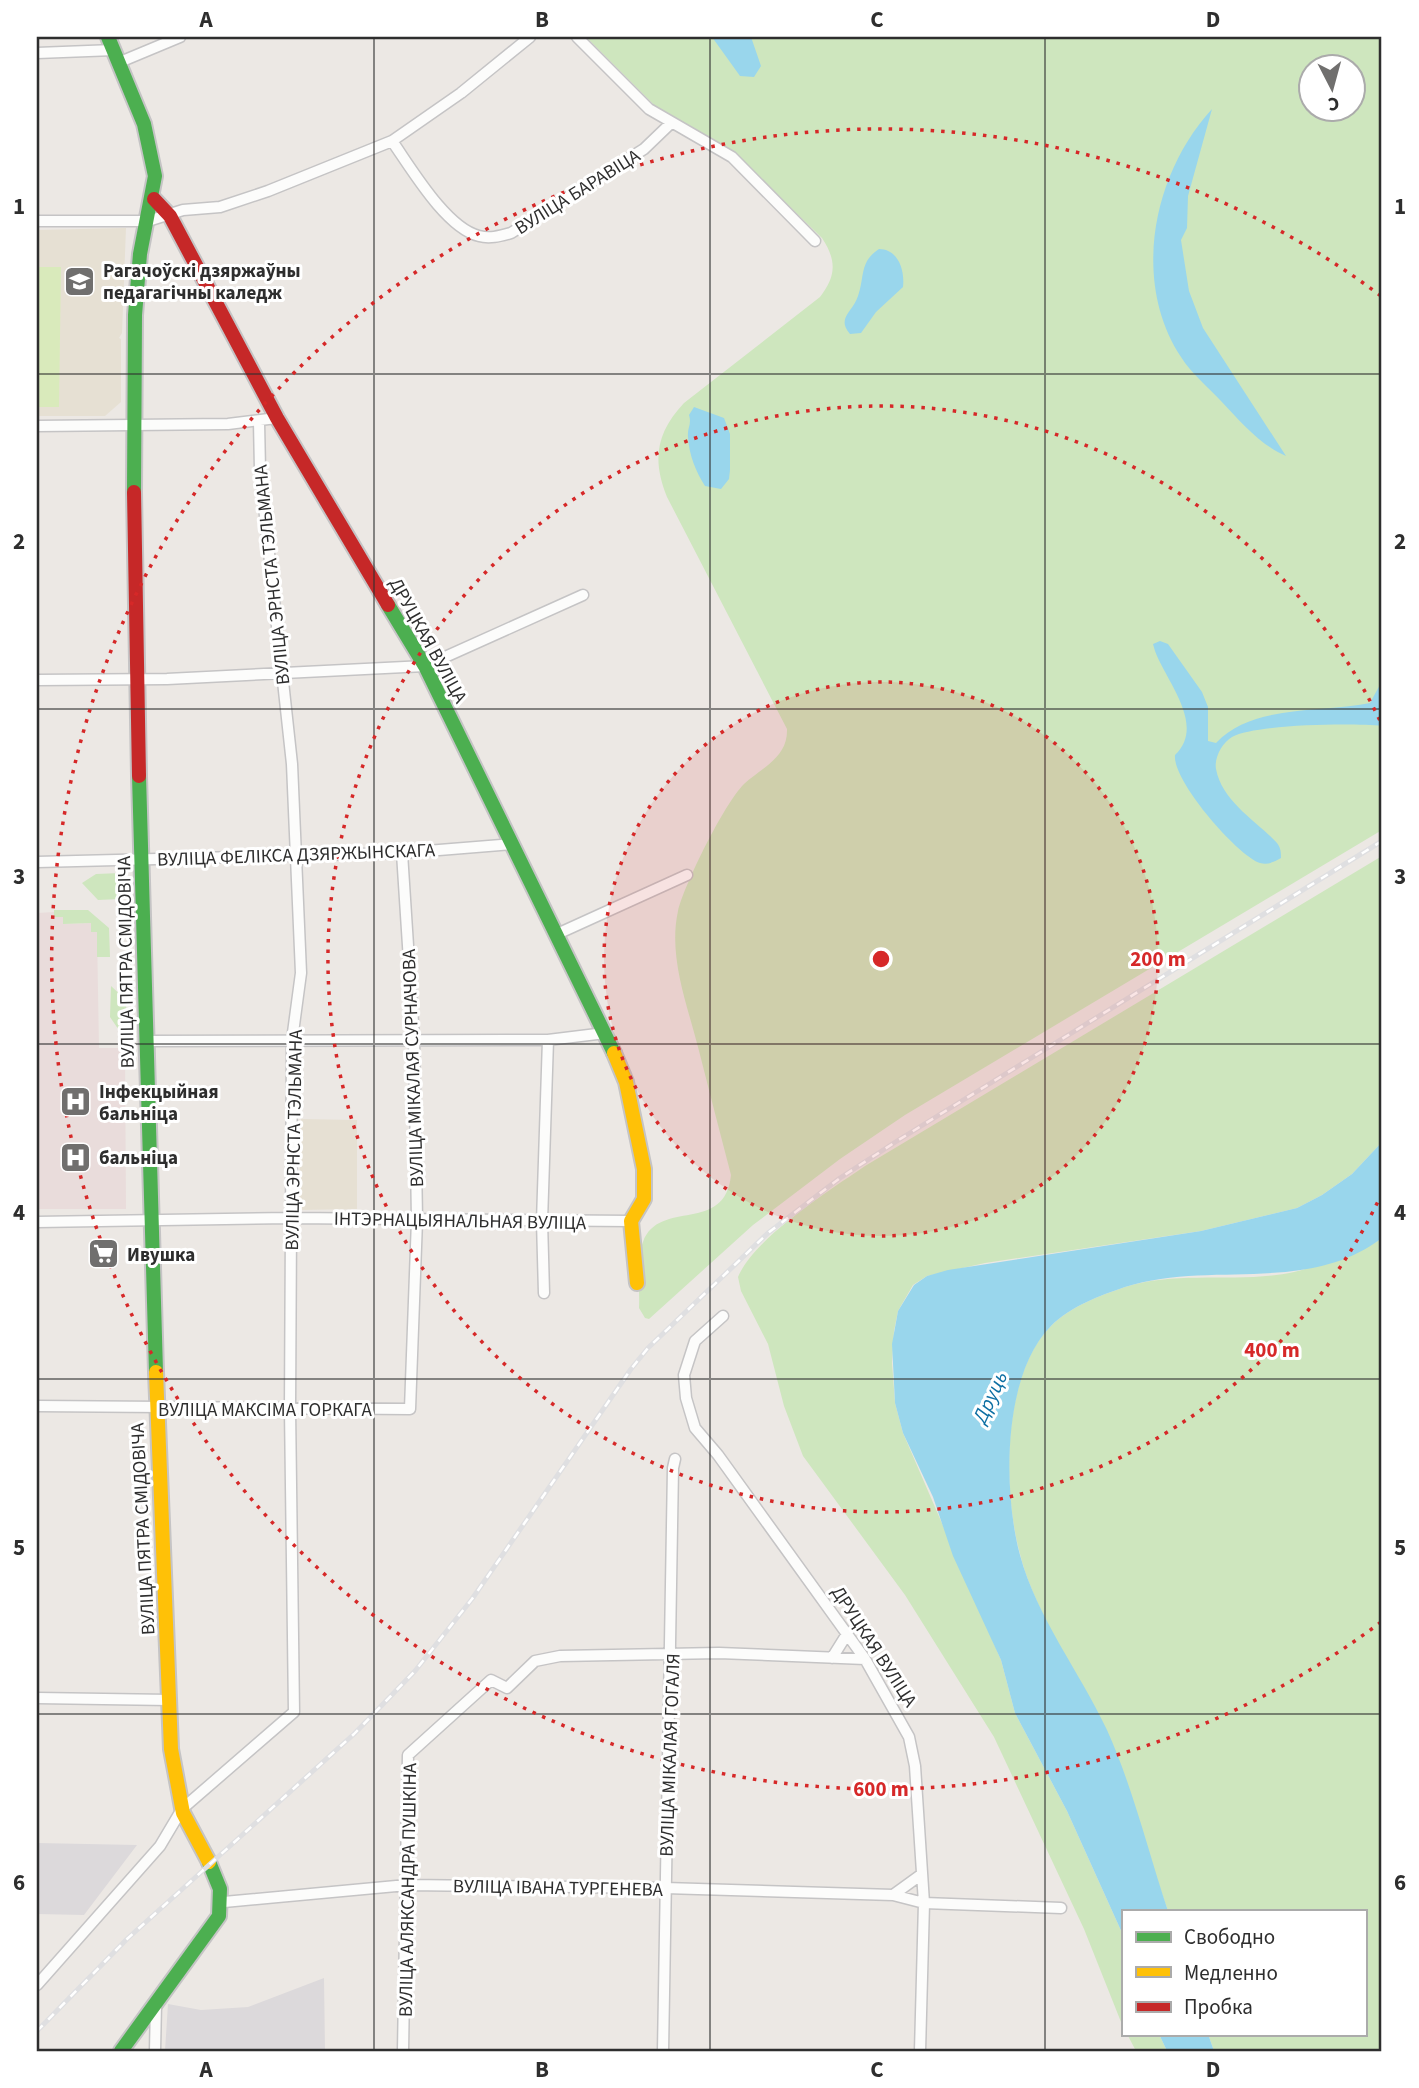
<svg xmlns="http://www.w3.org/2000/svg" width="1419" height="2088" viewBox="0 0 1419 2088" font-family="'Source Sans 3',sans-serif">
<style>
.industrial{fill:#dcd9db}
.education{fill:#e6e0d3}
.medical{fill:#e9dcdb}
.green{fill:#cee6be;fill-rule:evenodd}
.pitch{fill:#d9eabb}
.water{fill:#99d6ec}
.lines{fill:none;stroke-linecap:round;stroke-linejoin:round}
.street-casing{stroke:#c5c4c5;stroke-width:13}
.fast-casing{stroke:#c5c4c5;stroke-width:18}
.slow-casing{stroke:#c5c4c5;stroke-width:18}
.jam-casing{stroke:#c5c4c5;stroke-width:18}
.street{stroke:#fcfcfb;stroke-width:10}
.fast{stroke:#4caf50;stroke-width:14}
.slow{stroke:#ffc107;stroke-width:14}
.jam{stroke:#c62828;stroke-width:14}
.rail-casing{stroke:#dfdfe1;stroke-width:5}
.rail{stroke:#fff;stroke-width:2.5;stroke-dasharray:8;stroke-linecap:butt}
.grid{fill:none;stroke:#2e2e2e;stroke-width:2;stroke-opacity:0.55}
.ring{fill:none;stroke:#d62828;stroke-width:3.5;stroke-dasharray:3.5 7}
.labels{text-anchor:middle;stroke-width:6;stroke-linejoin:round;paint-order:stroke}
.street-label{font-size:19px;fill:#2e2e2e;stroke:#fff}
.poi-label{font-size:19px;font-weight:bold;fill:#2e2e2e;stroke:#fff;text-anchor:start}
.water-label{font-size:21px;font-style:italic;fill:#0d6fa3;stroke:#fff}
.centre{fill:#d62828;stroke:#fff;stroke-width:3.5}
.ring-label{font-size:21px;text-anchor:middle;font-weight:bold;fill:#d62828;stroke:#fff;stroke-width:6;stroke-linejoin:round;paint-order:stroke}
.neatline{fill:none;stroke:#2e2e2e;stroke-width:2.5}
.grid-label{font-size:23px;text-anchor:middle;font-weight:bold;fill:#2e2e2e}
</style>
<rect width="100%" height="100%" fill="#ece8e4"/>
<path class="industrial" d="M37 1843 137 1845 84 1915 37 1914Z
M324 1978 325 2051H165L168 2004 201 2010 248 2007Z"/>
<path class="education" d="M126 228 122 333 119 338 121 339V402L105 416H37V230Z
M301 1119 357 1120V1209L299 1210Z"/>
<path class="medical" d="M54 912 55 917H63V924L91 923 97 932 99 1048H125L126 1209H37V913Z"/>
<path class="green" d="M586 37H1382V830L905 1115 840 1159 753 1225 649 1319 645 1318 639 1308C640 1289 636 1261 643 1242 659 1198 725 1235 731 1175 720 1133 709 1090 698 1047 687 1004 668 956 678 911 685 883 724 804 744 784 762 767 788 758 787 729L667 497C652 460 656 433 684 403L820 297C836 276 837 261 822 238L732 151 659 110ZM1310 66H1352V108H1310Z
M1382 856V1142L1352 1174 1322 1195 1297 1208 1201 1231 985 1263 927 1276 913 1285 898 1311 894 1331 892 1362 895 1403 903 1433 1001 1660 1015 1713 1067 1811 1123 1935V2027L1084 1929 994 1737 905 1595 803 1456 784 1406 768 1344 741 1291 738 1277C754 1238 830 1190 865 1166Z
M121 873 120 899 98 900 82 883 96 874Z
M54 910H88L109 928 110 957H97V932H91V923L63 924V917H54Z
M111 986 126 1000 127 1042 110 1017Z
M1382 1238V2051H1214L1208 2034H1365V1911H1168C1143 1837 1112 1766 1082 1694 1063 1648 1032 1603 1020 1554 1003 1492 1001 1375 1051 1326 1071 1306 1099 1296 1125 1287 1179 1270 1240 1284 1294 1272 1308 1269 1321 1263 1334 1259 1352 1253 1367 1249 1382 1238Z
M1127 2034H1159L1167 2051H1136Z"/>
<path class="pitch" d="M37 267H61L59 407H37Z"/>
<path class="water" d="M712 37H751L761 66 754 77 740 76Z
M1212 109 1188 196 1187 228 1181 240 1189 291 1203 328 1286 456C1260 445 1240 421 1221 401 1208 387 1191 373 1181 357 1131 281 1153 173 1212 109Z
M879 249C898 249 905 270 903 287L876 312 861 333 850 334C836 318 853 312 858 296 865 277 859 262 879 249Z
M694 407 724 418 730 434V470L729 479 721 489 705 486C696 472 689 455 688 437 687 428 692 425 689 415Z
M1160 641 1168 644 1202 692 1208 707V741L1216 743C1252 704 1321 713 1370 703L1382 681V726C1353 723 1256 724 1232 737 1222 743 1214 758 1216 769 1222 802 1258 822 1277 843 1281 848 1281 853 1281 858 1274 862 1268 865 1260 863 1238 856 1172 781 1175 755 1206 725 1167 683 1155 651L1153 644Z
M1382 1142V1238C1307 1295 1209 1260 1125 1287 1099 1296 1071 1306 1051 1326 1002 1375 1003 1492 1020 1555 1037 1618 1080 1672 1107 1730 1133 1788 1148 1851 1168 1911H1123V1935L1067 1811 1015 1713 1001 1660 953 1556 933 1497 903 1433 895 1403 892 1344 898 1311 914 1285 927 1276 948 1270 1201 1231 1297 1208 1322 1195 1352 1174Z
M1159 2034H1208L1214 2051H1167Z"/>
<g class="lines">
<defs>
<path id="street" d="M577 37 649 109 732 157 815 241
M37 53 114 50
M120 62 180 37
M392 141C411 168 446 228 479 236 490 239 500 236 511 233L644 149 670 124
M37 221H148L183 210 220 207 268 191 392 141 461 93 530 37
M37 426 228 424 277 418
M37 680 167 679 425 666 583 595
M37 862 402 853 513 844
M555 935 687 875
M146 1041 548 1040 605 1033
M37 1222 291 1218 631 1221
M544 1293 542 1221 548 1040
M723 1316 695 1341 684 1375 686 1398 695 1428 718 1455 865 1659 909 1737 915 1766 924 1903 920 2051
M37 1406 410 1409 417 1220 414 1038 402 853
M832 1658 847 1634
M37 1698 170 1700
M893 1895 922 1874
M224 1902 407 1885 665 1888 893 1895 924 1903 1061 1908
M37 1985 160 1846 182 1809 294 1712 290 1409 292 1040 301 973 292 764 260 470 259 422
M155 2051 156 2003
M403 2051 408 1755 491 1680 507 1688 535 1661 560 1656 719 1653 865 1659
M663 2051 673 1468 675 1459"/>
<path id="fast" d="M108 37 144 124 155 176 140 254 135 315 134 492
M388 605 425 666 614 1053
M139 776 156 1372
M121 2051 219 1916 220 1889 209 1862"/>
<path id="slow" d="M614 1053 626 1082 644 1169V1199L631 1221 637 1283
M156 1372 171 1749 183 1813 209 1862"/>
<path id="jam" d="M154 199 170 216 277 418 388 605
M134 492 139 776"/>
</defs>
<use href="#street" class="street-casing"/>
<use href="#fast" class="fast-casing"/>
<use href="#slow" class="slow-casing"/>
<use href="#jam" class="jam-casing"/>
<use href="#street" class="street"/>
<use href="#fast" class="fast"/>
<use href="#slow" class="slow"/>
<use href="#jam" class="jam"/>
<defs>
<path id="rail" d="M37 2031 127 1939 354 1734 415 1671 472 1599 631 1369 648 1348 768 1233 840 1178 897 1141 1382 841"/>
</defs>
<use href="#rail" class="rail-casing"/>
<use href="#rail" class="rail"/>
</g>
<path class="grid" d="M374 37V2051M710 37V2051M1045 37V2051M37 374H1382M37 709H1382M37 1044H1382M37 1379H1382M37 1714H1382"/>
<circle cx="881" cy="959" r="277" fill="#d62828" fill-opacity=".12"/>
<g class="ring">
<circle cx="881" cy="959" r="277"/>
<path d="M1382 1193A553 553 0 1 1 1382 725"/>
<path d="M1381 1622A830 830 0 1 1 1381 296"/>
</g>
<defs>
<symbol id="university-square" viewBox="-11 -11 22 22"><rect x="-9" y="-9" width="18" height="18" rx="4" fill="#706f6e" stroke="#fff"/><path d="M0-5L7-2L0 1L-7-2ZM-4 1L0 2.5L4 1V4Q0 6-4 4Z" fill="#fff"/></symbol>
<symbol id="hospital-square" viewBox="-11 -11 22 22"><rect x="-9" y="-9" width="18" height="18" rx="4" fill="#706f6e" stroke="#fff"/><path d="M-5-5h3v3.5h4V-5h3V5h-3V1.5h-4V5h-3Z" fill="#fff"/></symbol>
<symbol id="supermarket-square" viewBox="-11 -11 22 22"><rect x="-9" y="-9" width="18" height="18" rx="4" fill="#706f6e" stroke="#fff"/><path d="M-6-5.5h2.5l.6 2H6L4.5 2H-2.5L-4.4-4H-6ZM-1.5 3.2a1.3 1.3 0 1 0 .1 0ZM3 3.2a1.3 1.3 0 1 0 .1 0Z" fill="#fff"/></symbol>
</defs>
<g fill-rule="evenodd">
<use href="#university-square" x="62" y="264" width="35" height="35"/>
<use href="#hospital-square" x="58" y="1084" width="35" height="35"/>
<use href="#hospital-square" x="58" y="1140" width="35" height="35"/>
<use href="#supermarket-square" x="86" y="1236" width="35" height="35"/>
</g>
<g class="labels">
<g class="street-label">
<text transform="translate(577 191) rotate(-32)" y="7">ВУЛІЦА БАРАВІЦА</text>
<text transform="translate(271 575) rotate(-96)" y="7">ВУЛІЦА ЭРНСТА ТЭЛЬМАНА</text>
<text transform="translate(429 640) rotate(61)" y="7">ДРУЦКАЯ ВУЛІЦА</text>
<text transform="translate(296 854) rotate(-2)" y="7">ВУЛІЦА ФЕЛІКСА ДЗЯРЖЫНСКАГА</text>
<text transform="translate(125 962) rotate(-91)" y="7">ВУЛІЦА ПЯТРА СМІДОВІЧА</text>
<text transform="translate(412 1068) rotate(-92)" y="7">ВУЛІЦА МІКАЛАЯ СУРНАЧОВА</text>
<text transform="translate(293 1140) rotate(-89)" y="7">ВУЛІЦА ЭРНСТА ТЭЛЬМАНА</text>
<text transform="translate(460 1220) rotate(1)" y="7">ІНТЭРНАЦЫЯНАЛЬНАЯ ВУЛІЦА</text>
<text x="265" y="1416">ВУЛІЦА МАКСІМА ГОРКАГА</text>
<text transform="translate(142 1529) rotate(-93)" y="7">ВУЛІЦА ПЯТРА СМІДОВІЧА</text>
<text transform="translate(875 1646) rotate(57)" y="7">ДРУЦКАЯ ВУЛІЦА</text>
<text transform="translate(669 1755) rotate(-88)" y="7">ВУЛІЦА МІКАЛАЯ ГОГАЛЯ</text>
<text transform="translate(558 1887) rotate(1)" y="7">ВУЛІЦА ІВАНА ТУРГЕНЕВА</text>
<text transform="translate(407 1890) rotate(-89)" y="7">ВУЛІЦА АЛЯКСАНДРА ПУШКІНА</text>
</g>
<g class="poi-label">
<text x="103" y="277">Рагачоўскі дзяржаўны<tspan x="103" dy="22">педагагічны каледж</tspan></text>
<text x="99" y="1098">Інфекцыйная<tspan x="99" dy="22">бальніца</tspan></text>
<text x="99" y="1164">бальніца</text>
<text x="127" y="1261">Ивушка</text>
</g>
<g class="water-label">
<text transform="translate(990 1397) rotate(-65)" y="7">Друць</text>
</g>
</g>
<circle cx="881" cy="959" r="10" class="centre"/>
<g class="ring-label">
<text x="1158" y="966">200 m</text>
<text x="1272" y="1357">400 m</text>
<text x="881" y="1796">600 m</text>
</g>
<rect width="1419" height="2088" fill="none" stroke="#ffffff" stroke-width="77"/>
<rect x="1122" y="1910" width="245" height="126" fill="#ffffff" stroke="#ababab" stroke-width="2"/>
<rect x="1136" y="1932" width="35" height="10" fill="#4caf50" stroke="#ababab" stroke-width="2"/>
<text x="1184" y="1944" font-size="21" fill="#2e2e2e">Свободно</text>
<rect x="1136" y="1967" width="35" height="10" fill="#ffc107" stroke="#ababab" stroke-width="2"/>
<text x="1184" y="1980" font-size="21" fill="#2e2e2e">Медленно</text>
<rect x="1136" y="2002" width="35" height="10" fill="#c62828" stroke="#ababab" stroke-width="2"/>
<text x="1184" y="2014" font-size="21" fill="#2e2e2e">Пробка</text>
<g transform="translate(1332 88) rotate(174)"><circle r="33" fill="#ffffff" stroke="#ababab" stroke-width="2"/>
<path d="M0-5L12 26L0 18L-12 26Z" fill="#706f6e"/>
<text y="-10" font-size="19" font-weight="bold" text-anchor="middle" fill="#2e2e2e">С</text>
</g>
<rect x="38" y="38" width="1342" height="2012" class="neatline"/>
<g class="grid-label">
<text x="206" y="27">A</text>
<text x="542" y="27">B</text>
<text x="877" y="27">C</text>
<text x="1213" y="27">D</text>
<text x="19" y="214">1</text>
<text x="1400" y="214">1</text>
<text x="19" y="549">2</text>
<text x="1400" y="549">2</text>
<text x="19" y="884">3</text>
<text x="1400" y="884">3</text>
<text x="19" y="1220">4</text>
<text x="1400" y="1220">4</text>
<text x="19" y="1555">5</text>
<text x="1400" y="1555">5</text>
<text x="19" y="1890">6</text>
<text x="1400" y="1890">6</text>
<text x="206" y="2077">A</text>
<text x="542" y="2077">B</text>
<text x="877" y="2077">C</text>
<text x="1213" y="2077">D</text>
</g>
</svg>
